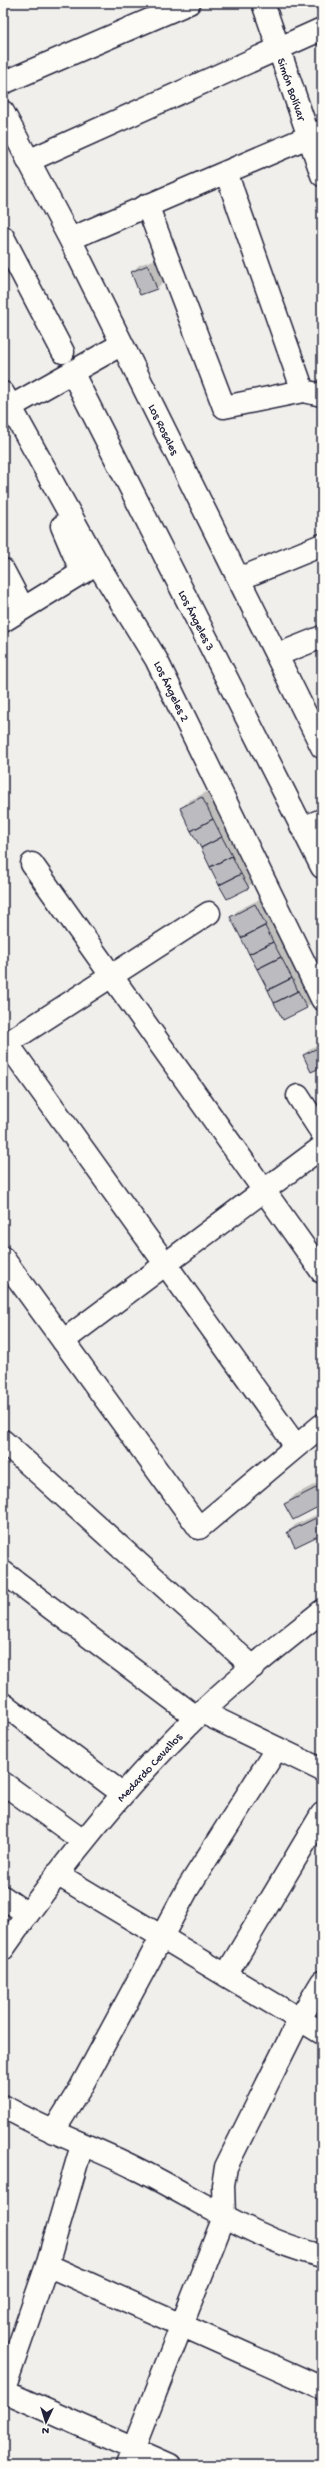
<svg xmlns="http://www.w3.org/2000/svg" width="325" height="2468" viewBox="0 0 325 2468" font-family="'Gochi Hand',sans-serif">
<style>
.shadow{fill:#0003}
.building{fill:#bcbcc0;stroke:#22223b}
.lines{fill:none;stroke-linecap:round;stroke-linejoin:round}
.minor-casing{stroke:#22223b;stroke-width:25}
.minor{stroke:#fdfcf7;stroke-width:22}
.labels{text-anchor:middle;stroke-width:3.5;stroke-linejoin:round;paint-order:stroke}
.street-label{font-size:12px;fill:#22223b;stroke:#fdfcf7}
</style>
<rect width="100%" height="100%" fill="#f0efec"/>
<filter id="ink" filterUnits="userSpaceOnUse"><feTurbulence type="fractalNoise" baseFrequency=".025" numOctaves="2"/><feDisplacementMap in="SourceGraphic" scale="8" xChannelSelector="R" yChannelSelector="G"/><feConvolveMatrix kernelMatrix="1 2 1 2 8 2 1 2 1" color-interpolation-filters="sRGB"/></filter>
<g filter="url(#ink)">
<path class="shadow" d="M156 259 164 281 157 288 141 294 132 272 139 265Z
M209 791 256 880 248 887 181 809 188 801Z
M262 898 314 1000 307 1007 284 1019 231 917 238 910Z
M322 1043V1066L304 1056 311 1048Z
M322 1481V1504H286L296 1494Z
M322 1512V1533L288 1532 295 1525Z"/>
<path class="building" d="M148 265 157 289 140 295 131 272Z
M202 797 213 819 191 831 180 808Z
M213 819 222 837 201 848 191 831Z
M222 837 232 856 210 867 201 848Z
M232 856 241 874 219 885 210 867Z
M241 874 249 888 227 899 219 885Z
M255 904 266 925 241 938 230 917Z
M265 926 273 942 249 954 241 938Z
M273 942 281 957 257 969 249 954Z
M281 957 292 978 268 990 257 969Z
M292 978 298 991 274 1003 268 990Z
M298 991 307 1008 283 1020 274 1003Z
M322 1046V1067L311 1072 303 1055Z
M322 1078V1088L318 1080Z
M322 1485V1505L293 1520 284 1504Z
M322 1515V1534L295 1547 287 1532Z"/>
<g class="lines">
<defs>
<path id="minor" d="M263 3 322 175
M3 83 189 3
M3 112 70 239 322 747
M28 161 322 29
M226 172 303 391
M147 205 224 407 303 391 322 395
M3 237 63 352
M70 239 322 131
M72 372 322 867
M3 393 97 563 156 659 322 999
M3 411 122 344
M62 526 82 573
M3 570 23 608
M239 579 322 545
M3 621 94 565
M277 655 322 637
M302 828 322 820
M32 864 322 1272
M7 1043 296 1446
M3 1046 209 913
M298 1096 322 1133
M3 1258 199 1528 322 1425
M63 1341 322 1147
M3 1441 253 1667
M3 1572 196 1717
M3 1704 123 1794
M202 1712 322 1770
M3 1783 83 1841
M57 1874 322 2033
M3 1897 27 1914
M3 1949C60 1867 122 1789 194 1719 234 1680 279 1646 322 1611
M226 1975 322 1814
M3 2106C45 2131 92 2146 135 2168 198 2199 253 2239 322 2256
M53 2132 81 2087 188 1888 277 1748
M47 2265 322 2388
M3 2391 170 2465
M3 2392 47 2265 82 2145
M127 2465 224 2217 223 2185 226 2167 299 2020 322 1982"/>
</defs>
<use href="#minor" class="minor-casing"/>
<use href="#minor" class="minor"/>
</g>
</g>
<g class="labels">
<g class="street-label">
<text transform="translate(292 89) rotate(71)" y="4">Simón Bolívar</text>
<text transform="translate(164 429) rotate(64)" y="4">Los Rosales</text>
<text transform="translate(197 620) rotate(63)" y="4">Los Ángeles 3</text>
<text transform="translate(172 691) rotate(64)" y="4">Los Ángeles 2</text>
<text transform="translate(149 1767) rotate(-47)" y="4">Medardo Cevallos</text>
</g>
</g>
<rect width="325" height="2468" fill="none" stroke="#fdfcf7" stroke-width="16"/>
<rect x="8" y="8" width="309" height="2452" fill="none" stroke="#22223b" stroke-width="1.5" filter="url(#ink)"/>
<g transform="translate(46 2422) rotate(184)" stroke="#fdfcf7" stroke-width="3" paint-order="stroke">
<path d="M0-3L7 15L0 10L-7 15Z" fill="#22223b"/>
<text y="-6" font-size="11" font-weight="bold" text-anchor="middle" fill="#22223b">N</text>
</g>
</svg>
